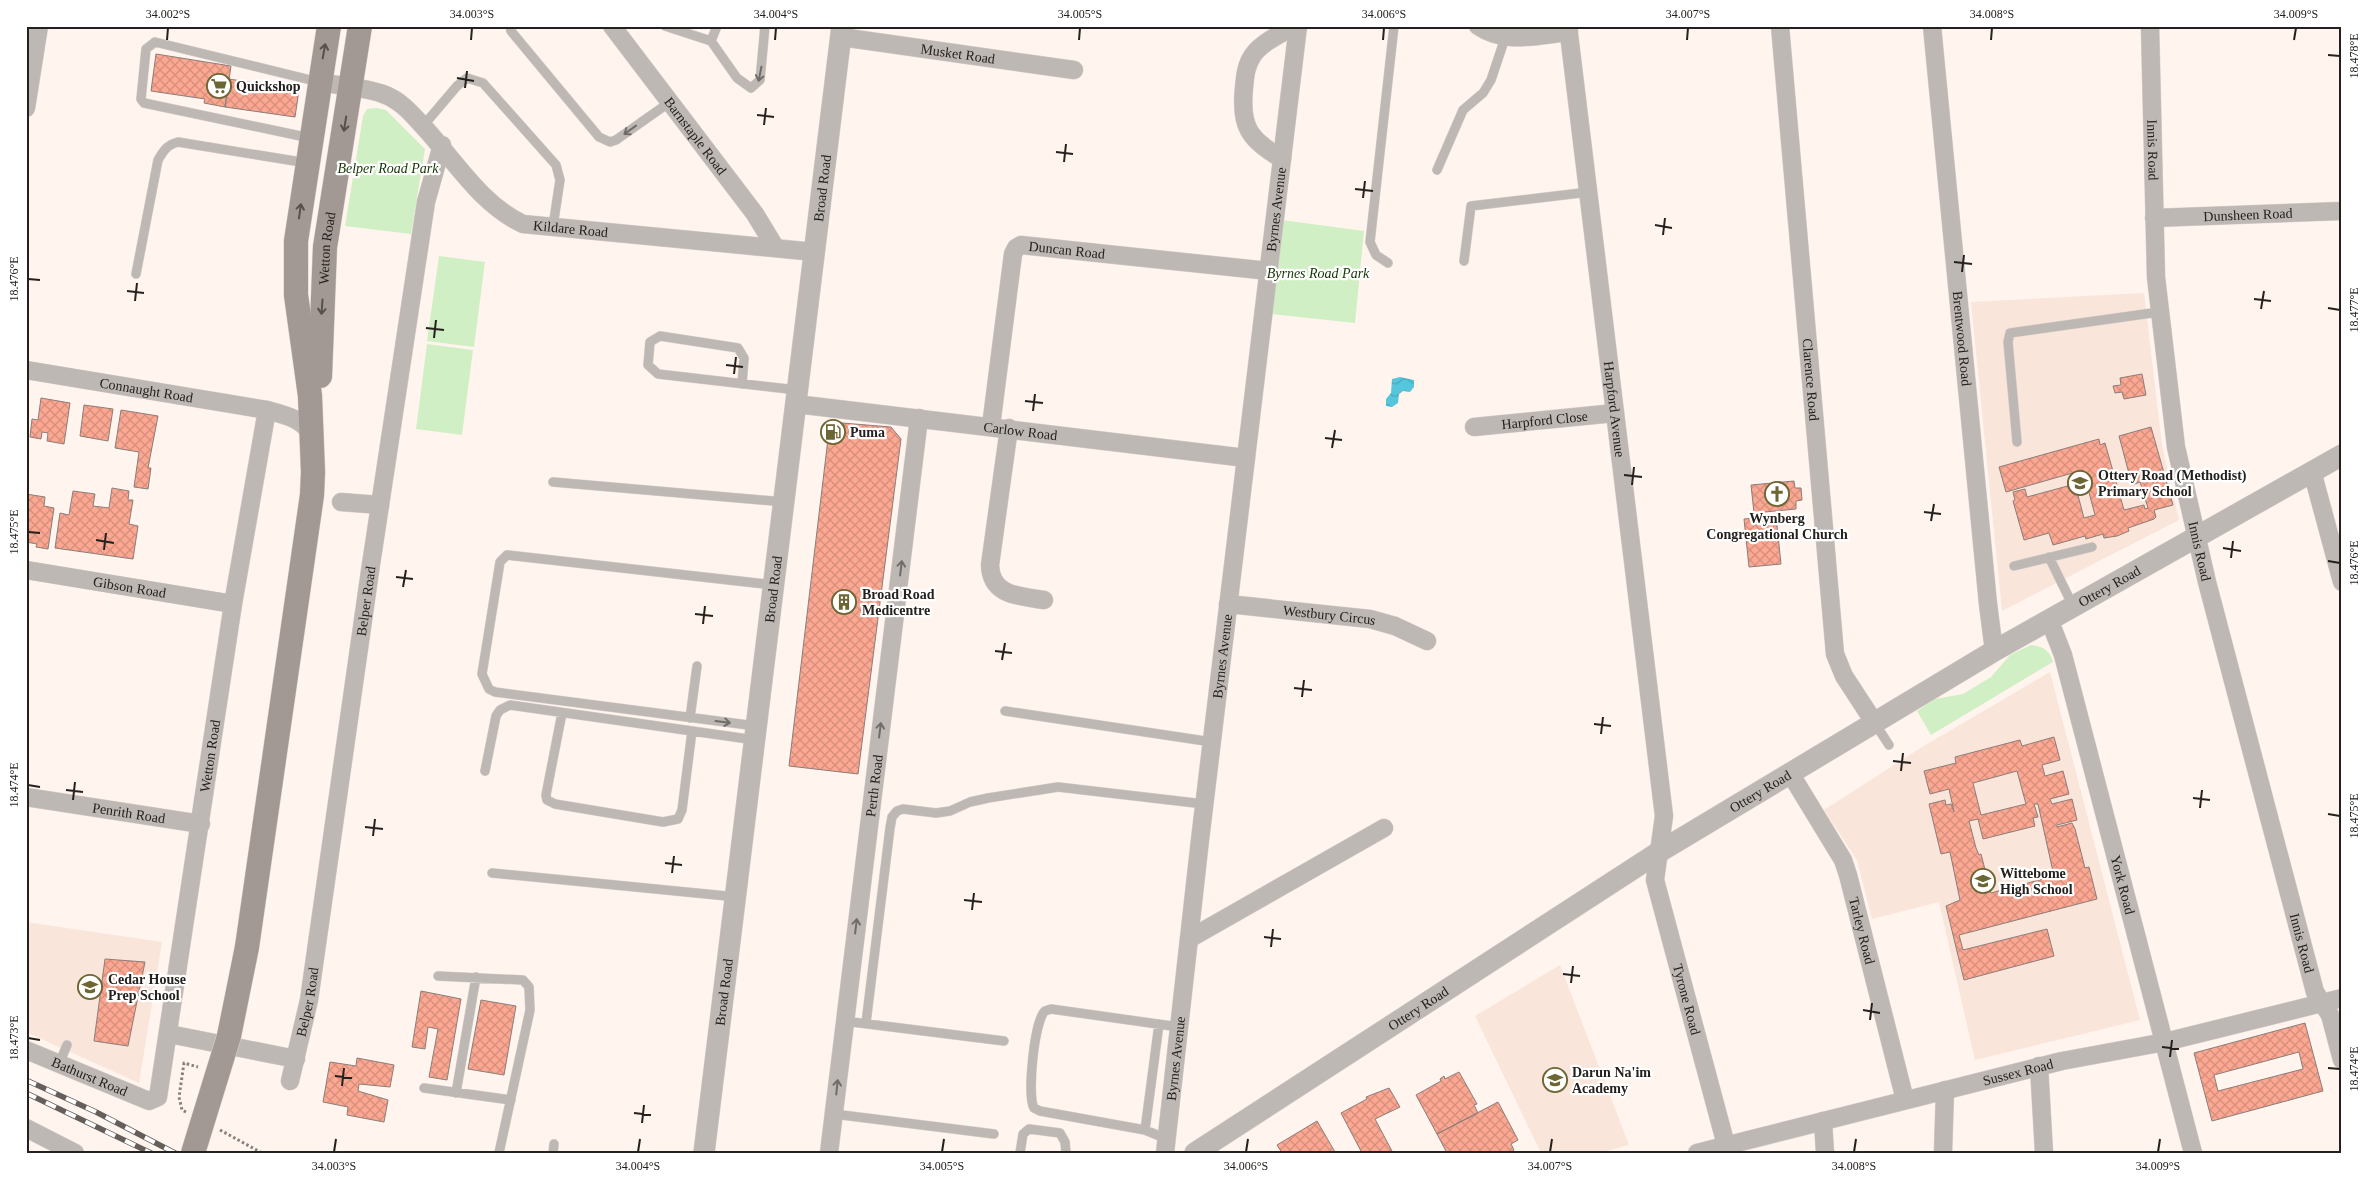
<svg xmlns="http://www.w3.org/2000/svg" width="2368" height="1179" viewBox="0 0 2368 1179" font-family="'Times New Roman',serif">
<style>
.built{fill:#f9e5d9}
.green{fill:#d1efc4}
.water{fill:url(#water-waves)}
.building{fill:url(#building-cross-hatch);stroke:#8b7d7a;fill-rule:evenodd}
.lines{fill:none;stroke-linecap:round;stroke-linejoin:round}
.service-casing{stroke:#dcd2cd;stroke-width:10}
.minor-casing{stroke:#dcd2cd;stroke-width:19}
.tertiary-casing{stroke:#dcd2cd;stroke-width:22}
.secondary-casing{stroke:#dcd2cd;stroke-width:25}
.path{stroke:#87807c;stroke-width:3;stroke-dasharray:2.5 2.5;stroke-linecap:butt}
.service{stroke:#beb8b5;stroke-width:9}
.minor{stroke:#beb8b5;stroke-width:18}
.tertiary{stroke:#beb8b5;stroke-width:21}
.secondary{stroke:#a29995;stroke-width:24}
.rail-casing{stroke:#655f5b;stroke-width:5.5}
.rail{stroke:#fff;stroke-width:4;stroke-dasharray:11;stroke-linecap:butt}
.secondary-bridge-casing{stroke:#dcd2cd;stroke-width:25;stroke-linecap:butt}
.secondary-bridge{stroke:#a29995;stroke-width:24}
.oneway{stroke:#56504d}
.oneway2{stroke:#716c69}
.ticks{fill:none;stroke:#24201d;stroke-width:2}
.labels{text-anchor:middle;stroke-width:4.5;stroke-linejoin:round;paint-order:stroke}
.street-label{font-size:14px;fill:#24201d;stroke:#fff}
.poi-label{font-size:14px;font-weight:bold;fill:#24201d;stroke:#fff;text-anchor:start}
.park-label{font-size:14px;font-style:italic;fill:#163404;stroke:#fff}
.neatline{fill:none;stroke:#24201d;stroke-width:2}
.ticks-label{font-size:12px;text-anchor:middle;fill:#24201d}
</style>
<defs>
<pattern id="water-waves" width="16" height="10" patternUnits="userSpaceOnUse" patternTransform="scale(1.25)"><rect width="16" height="10" fill="#55c6db"/><path d="M0 5q4-4 8 0t8 0" fill="none" stroke="#4aaabc"/></pattern>
<pattern id="building-cross-hatch" width="8" height="8" patternUnits="userSpaceOnUse" patternTransform="scale(1.25)"><rect width="8" height="8" fill="#fba791"/><path d="M0 0l8 8M0 8l8-8" fill="none" stroke="#d78f7d"/></pattern>
</defs>
<rect width="100%" height="100%" fill="#fff4ee"/>
<path class="built" d="M2144 293 2162 446 2179 520 2002 611 1971 302Z
M2050 672 2140 1020 1975 1060 1939 902 1872 919 1857 860 1824 810 1922 747Z
M26 922 162 942 139 1083 26 1032Z
M1560 965 1629 1145 1599 1153H1541L1475 1016Z"/>
<path class="green" d="M377 108 386 110 425 149 411 234 345 226 363 116 367 109Z
M1282 220 1364 231 1355 323 1271 314Z
M439 256 485 262 474 347 427 341Z
M427 344 473 350 462 435 416 429Z
M2031 645C2043 646 2050 651 2053 662L1931 735 1917 711 1935 699 1963 694 1991 677 2010 655Z"/>
<path class="water" d="M1400 377 1414 380V387L1410 392 1403 391 1399 394 1398 403 1392 407 1386 406V399L1391 393 1392 379Z"/>
<path class="building" d="M156 54 231 66 225 107 204 103 205 99 151 91Z
M229 79 299 90 295 117 225 107Z
M2142 374 2146 395 2124 399 2122 392 2115 393 2113 386 2121 385 2120 378Z
M41 398 70 403 64 444 47 441 48 433 42 432 41 439 30 437 32 419 38 420Z
M84 405 113 409 108 441 80 436Z
M121 410 158 416 148 468H151L148 489 134 487 139 452 115 448Z
M830 422 891 427 901 439 858 774 789 766Z
M2151 427 2173 505 2154 510 2156 517 2154 519 2128 528 2129 531 2117 536 2104 538 2103 534 2086 539 2085 536 2053 545 2049 533 2024 540 2013 501 2015 500 2013 492 2025 489 2027 497 2075 484 2084 518 2095 515 2083 470 2006 492 1999 467 2099 439 2100 445 2105 443 2124 510 2144 505 2145 509 2148 508 2140 482 2132 485 2119 436Z
M1794 481 1795 488H1801L1802 500 1796 501V509L1754 513 1751 485Z
M112 488 129 491 128 500H133L129 524 138 526 133 559 55 548 60 513 69 515 73 491 95 494 93 506 109 508Z
M26 494 45 497 44 506 54 508 48 549 36 547 37 544 26 542Z
M1776 516 1781 564 1749 567 1744 519Z
M2054 737 2060 760 2042 765 2045 776 2063 771 2069 794 2050 799 2052 804 2072 799 2077 820 2057 825V827L2072 823 2075 829 2085 868 2089 867 2097 899 1959 935 1963 950 2047 929 2054 956 1964 980 1946 906 1960 900 1950 852 1941 854 1929 804 1945 800 1946 805 1951 804 1954 812 1949 789 1930 794 1924 771 1956 763 1955 757 2020 740 2022 746ZM2017 771 2026 804 1981 815 1973 783ZM2034 804H2038L2054 876 1991 893 1981 854 1979 855 1976 848 1969 821 1978 819 1983 839 2035 826 2033 818 2038 817Z
M105 959 145 962 128 1046 94 1041Z
M421 991 461 999 447 1080 429 1077 438 1029 428 1027 425 1049 412 1047Z
M481 1000 516 1006 504 1075 468 1069Z
M2305 1023 2323 1091 2212 1121 2194 1053ZM2299 1052 2303 1069 2218 1091 2214 1075Z
M357 1058 394 1065 390 1087 359 1084 358 1091 388 1100 384 1122 347 1115 348 1107 323 1102 330 1062 356 1066Z
M1459 1072 1477 1104 1474 1105 1478 1113 1437 1134 1416 1095 1441 1081 1440 1079 1444 1076 1445 1079Z
M1389 1088 1400 1107 1375 1119 1393 1153H1362L1341 1113 1367 1099 1366 1097Z
M1498 1102 1518 1140 1511 1144 1514 1150 1509 1153H1447L1437 1134Z
M1317 1121 1335 1152 1282 1153 1277 1145Z"/>
<g class="lines">
<defs>
<path id="service" d="M510 26 511 31 599 137 610 142 616 140 670 102
M665 26 711 41 737 78 751 88 760 80 765 26
M711 41 717 26
M423 126 457 86 467 78 483 83 556 165 560 180 553 226
M310 138 144 103 141 99 146 49 155 42 319 82
M1437 170 1463 110 1483 93 1491 80 1509 26
M1464 261 1471 206 1589 192
M1388 263 1376 255 1370 242 1394 26
M136 274 158 160C164 150 167 145 178 142L307 163
M742 384 744 358 738 348 660 336 650 342 648 365 658 374 797 390
M2017 442 2008 342 2010 333 2159 312
M553 482 784 502
M2049 557 2073 606
M2014 566 2092 547
M1005 711 1212 742
M562 713 546 795 547 800 555 804 663 822 678 819 682 810 692 731
M690 718 697 666
M1874 722 1889 745
M756 726 495 692 489 689 482 674 500 562 507 555 774 585
M485 771 496 716 500 710 510 705 755 740
M492 873 737 897
M438 976 523 980 529 987 530 1010 499 1153
M844 1021 1004 1041
M866 1023 890 828 892 817 897 811 903 809 936 813 950 811 970 802 988 798 1058 787 1204 804
M59 1064 67 1045
M424 1088 511 1100
M456 1093 476 977
M834 1114 994 1134
M1145 1130 1159 1024
M1167 1139 1145 1130 1040 1111 1034 1108C1027 1096 1034 1021 1045 1011L1051 1009 1179 1027
M553 1153 554 1144
M1020 1153 1023 1134 1029 1129 1060 1133 1065 1142 1066 1153"/>
<g id="minor">
<path id="s1" d="M612 26 755 214 775 247"/>
<path d="M1478 26C1505 45 1538 35 1569 32"/>
<path id="s2" d="M1568 26 1664 816 1655 880 1726 1145"/>
<path id="s3" d="M1780 26 1835 654 1844 676 1874 722"/>
<path id="s4" d="M1932 26 1988 604 1994 651"/>
<path id="s5" d="M2150 26 2156 277 2176 447 2207 582 2315 992 2330 1015 2342 1060"/>
<path id="s6" d="M841 37 1074 70"/>
<path id="s7" d="M319 82C340 86 364 87 383 94 400 100 411 113 422 125 454 159 480 204 523 224L815 252"/>
<path d="M26 108 39 26"/>
<path d="M1282 159C1249 139 1240 127 1244 88 1245 76 1246 65 1253 55 1262 42 1281 34 1294 26"/>
<path id="s8" d="M2154 218 2342 211"/>
<path id="s9" d="M26 370 267 410C285 415 300 418 311 433"/>
<path id="s10" d="M796 404 1246 458"/>
<path id="s11" d="M991 426 1013 254 1016 248 1021 245 1269 271"/>
<path id="s12" d="M1474 427 1615 413"/>
<path d="M1009 428 990 565C991 596 1019 596 1044 600"/>
<path d="M2312 471 2342 582"/>
<path d="M341 502 380 505"/>
<path id="s13" d="M26 570 233 604"/>
<path id="s14" d="M1228 604 1370 619 1395 626 1427 641"/>
<path id="s15" d="M2049 619 2063 655 2193 1153"/>
<path id="s16" d="M1790 773 1843 860 1848 875 1905 1100"/>
<path id="s17" d="M26 797 201 824"/>
<path d="M1189 939 1384 828"/>
<path d="M169 1034 296 1059"/>
<path id="s18" d="M26 1050 149 1101 158 1097 233 604 267 410"/>
<path d="M2039 1066 2044 1153"/>
<path id="s19" d="M290 1081 309 1000 370 571 426 202 442 145"/>
<path d="M1823 1121 1825 1153"/>
<path d="M26 1128 75 1153"/>
<path id="s20" d="M829 1153 919 418"/>
<path id="s21" d="M1165 1153 1200 840 1298 26"/>
<path id="s22" d="M1697 1153 2062 1061 2165 1042 2342 998"/>
<path d="M1943 1153 1945 1090"/>
</g>
<g id="tertiary">
<path id="s23" d="M704 1153 842 26"/>
<path id="s24" d="M1195 1153 1659 852 1994 651 2342 455"/>
</g>
<g id="secondary">
<path id="s25" d="M320 376 325 247 360 26"/>
<path d="M247 947 312 495 313 472 310 396 296 295V241L329 26"/>
</g>
</defs>
<use href="#service" class="service-casing"/>
<use href="#minor" class="minor-casing"/>
<use href="#tertiary" class="tertiary-casing"/>
<use href="#secondary" class="secondary-casing"/>
<path class="path" d="M186 1112 182 1110 179 1097 184 1063 198 1067
M220 1130 262 1153"/>
<use href="#service" class="service"/>
<use href="#minor" class="minor"/>
<use href="#tertiary" class="tertiary"/>
<use href="#secondary" class="secondary"/>
<defs>
<path id="rail" d="M26 1080 96 1112 175 1153
M26 1093 151 1153"/>
</defs>
<use href="#rail" class="rail-casing"/>
<use href="#rail" class="rail"/>
<defs>
<path id="secondary-bridge" d="M193 1153 229 1036 247 947"/>
</defs>
<use href="#secondary-bridge" class="secondary-bridge-casing"/>
<use href="#secondary-bridge" class="secondary-bridge"/>
</g>
<defs><path id="oneway-shaft" d="M-6 0H5M1.5-3L5.5 0L1.5 3" fill="none" stroke-width="1.6" stroke-linecap="round" stroke-linejoin="round" transform="scale(1.25)"/></defs>
<g class="oneway">
<use href="#oneway-shaft" transform="translate(324 51) rotate(-80)"/>
<use href="#oneway-shaft" transform="translate(345 124) rotate(99)"/>
<use href="#oneway-shaft" transform="translate(300 211) rotate(-82)"/>
<use href="#oneway-shaft" transform="translate(322 307) rotate(94)"/>
</g>
<g class="oneway2">
<use href="#oneway-shaft" transform="translate(760 74) rotate(101)"/>
<use href="#oneway-shaft" transform="translate(630 130) rotate(144)"/>
<use href="#oneway-shaft" transform="translate(901 568) rotate(-83)"/>
<use href="#oneway-shaft" transform="translate(723 722) rotate(7)"/>
<use href="#oneway-shaft" transform="translate(880 730) rotate(-83)"/>
<use href="#oneway-shaft" transform="translate(856 926) rotate(-83)"/>
<use href="#oneway-shaft" transform="translate(837 1087) rotate(-84)"/>
</g>
<path class="ticks" d="M167 40 168 28M471 40 472 28M775 40 776 28M1079 40 1080 28M1383 40 1384 28M1687 40 1688 28M1991 40 1992 28M2294 40 2296 28M2328 55 2340 56M457 78 474 81M465 88 467 71M757 115 774 117M764 125 766 108M1056 152 1073 154M1064 162 1066 144M1355 189 1373 191M1363 198 1365 181M1655 225 1672 228M1663 235 1665 218M1954 262 1972 264M1962 272 1964 255M28 279 40 280M127 291 144 293M2254 299 2271 301M135 301 137 283M2328 308 2340 310M2261 309 2264 291M426 328 444 330M434 338 436 320M726 365 743 367M734 374 736 357M1025 401 1043 403M1033 411 1035 394M1325 438 1342 440M1332 448 1335 430M1624 475 1642 477M1632 485 1634 467M1924 512 1941 514M1931 521 1934 504M28 532 40 533M96 540 114 543M2223 548 2241 551M104 550 106 533M2231 558 2233 541M2328 561 2340 563M396 577 413 579M403 587 406 570M695 614 713 616M703 624 705 606M995 651 1012 653M1002 660 1005 643M1294 688 1312 690M1302 697 1304 680M1594 724 1611 726M1601 734 1603 717M1893 761 1911 763M1901 771 1903 753M28 785 40 787M66 790 83 792M2193 798 2210 800M73 800 75 782M2200 808 2202 790M2328 814 2340 816M365 827 383 829M373 836 375 819M665 863 682 865M672 873 674 856M964 900 982 902M972 910 974 893M1264 937 1281 939M1271 947 1273 929M1563 974 1580 976M1571 983 1573 966M1863 1010 1880 1013M1870 1020 1872 1003M28 1038 40 1040M2162 1047 2179 1049M2170 1057 2172 1040M2328 1068 2340 1069M335 1076 352 1078M342 1086 344 1068M634 1113 651 1115M642 1123 644 1105M334 1152 336 1139M638 1152 640 1139M942 1152 944 1139M1246 1152 1248 1139M1550 1152 1552 1139M1854 1152 1856 1139M2158 1152 2160 1139"/>
<defs>
<symbol id="supermarket-ring" viewBox="-11 -11 22 22"><circle r="9.5" fill="#fff" stroke="#6c6633" stroke-width="1.5"/><path d="M-6-5.5h2.5l.6 2H6L4.5 2H-2.5L-4.4-4H-6ZM-1.5 3.2a1.3 1.3 0 1 0 .1 0ZM3 3.2a1.3 1.3 0 1 0 .1 0Z" fill="#6c6633"/></symbol>
<symbol id="fuel-ring" viewBox="-11 -11 22 22"><circle r="9.5" fill="#fff" stroke="#6c6633" stroke-width="1.5"/><path d="M-5.5-6h7V0h2V4h1.3V-2.5L3-4.5l.8-.8L6-3V5H2.5V1h-1V6h-7ZM-4.2-4.7v3.2H.2V-4.7Z" fill="#6c6633"/></symbol>
<symbol id="school-ring" viewBox="-11 -11 22 22"><circle r="9.5" fill="#fff" stroke="#6c6633" stroke-width="1.5"/><path d="M0-5L7-2L0 1L-7-2ZM-4 1L0 2.5L4 1V4Q0 6-4 4Z" fill="#6c6633"/></symbol>
<symbol id="church-ring" viewBox="-11 -11 22 22"><circle r="9.5" fill="#fff" stroke="#6c6633" stroke-width="1.5"/><path d="M-1.2-6h2.4v3.5h3.3v2.4h-3.3V6h-2.4V-.1h-3.3v-2.4h3.3Z" fill="#6c6633"/></symbol>
<symbol id="building-ring" viewBox="-11 -11 22 22"><circle r="9.5" fill="#fff" stroke="#6c6633" stroke-width="1.5"/><path d="M-4-6H4V6H1V3H-1V6H-4ZM-2.5-4.3h1.7v1.8h-1.7ZM.8-4.3h1.7v1.8H.8ZM-2.5-1h1.7V.8h-1.7ZM.8-1h1.7V.8H.8Z" fill="#6c6633"/></symbol>
</defs>
<g fill-rule="evenodd">
<use href="#supermarket-ring" x="205" y="72" width="28" height="28"/>
<use href="#fuel-ring" x="819" y="418" width="28" height="28"/>
<use href="#school-ring" x="2066" y="469" width="28" height="28"/>
<use href="#church-ring" x="1763" y="480" width="28" height="28"/>
<use href="#building-ring" x="830" y="588" width="28" height="28"/>
<use href="#school-ring" x="1969" y="867" width="28" height="28"/>
<use href="#school-ring" x="76" y="973" width="28" height="28"/>
<use href="#school-ring" x="1541" y="1066" width="28" height="28"/>
</g>
<g class="labels">
<g class="street-label">
<text dy="5" stroke="none"><textPath href="#s6" startOffset="118">Musket Road</textPath></text>
<text dy="5" stroke="none"><textPath href="#s1" startOffset="138">Barnstaple Road</textPath></text>
<text dy="5" stroke="none"><textPath href="#s5" startOffset="124">Innis Road</textPath></text>
<text dy="5" stroke="none"><textPath href="#s23" startOffset="972">Broad Road</textPath></text>
<text dy="5" stroke="none"><textPath href="#s21" startOffset="950">Byrnes Avenue</textPath></text>
<text dy="5" stroke="none"><textPath href="#s8" startOffset="94">Dunsheen Road</textPath></text>
<text dy="5" stroke="none"><textPath href="#s7" startOffset="306">Kildare Road</textPath></text>
<text dy="5" stroke="none"><textPath href="#s25" startOffset="128">Wetton Road</textPath></text>
<text dy="5" stroke="none"><textPath href="#s11" startOffset="232">Duncan Road</textPath></text>
<text dy="5" stroke="none"><textPath href="#s4" startOffset="314">Brentwood Road</textPath></text>
<text dy="5" stroke="none"><textPath href="#s3" startOffset="355">Clarence Road</textPath></text>
<text dy="5" stroke="none"><textPath href="#s9" startOffset="122">Connaught Road</textPath></text>
<text dy="5" stroke="none"><textPath href="#s2" startOffset="386">Harpford Avenue</textPath></text>
<text dy="5" stroke="none"><textPath href="#s12" startOffset="71">Harpford Close</textPath></text>
<text dy="5" stroke="none"><textPath href="#s10" startOffset="226">Carlow Road</textPath></text>
<text dy="5" stroke="none"><textPath href="#s5" startOffset="529">Innis Road</textPath></text>
<text dy="5" stroke="none"><textPath href="#s24" startOffset="1076">Ottery Road</textPath></text>
<text dy="5" stroke="none"><textPath href="#s13" startOffset="105">Gibson Road</textPath></text>
<text dy="5" stroke="none"><textPath href="#s23" startOffset="568">Broad Road</textPath></text>
<text dy="5" stroke="none"><textPath href="#s19" startOffset="486">Belper Road</textPath></text>
<text dy="5" stroke="none"><textPath href="#s14" startOffset="102">Westbury Circus</textPath></text>
<text dy="5" stroke="none"><textPath href="#s21" startOffset="500">Byrnes Avenue</textPath></text>
<text dy="5" stroke="none"><textPath href="#s18" startOffset="488">Wetton Road</textPath></text>
<text dy="5" stroke="none"><textPath href="#s20" startOffset="370">Perth Road</textPath></text>
<text dy="5" stroke="none"><textPath href="#s24" startOffset="671">Ottery Road</textPath></text>
<text dy="5" stroke="none"><textPath href="#s17" startOffset="104">Penrith Road</textPath></text>
<text dy="5" stroke="none"><textPath href="#s15" startOffset="276">York Road</textPath></text>
<text dy="5" stroke="none"><textPath href="#s16" startOffset="175">Tarley Road</textPath></text>
<text dy="5" stroke="none"><textPath href="#s5" startOffset="934">Innis Road</textPath></text>
<text dy="5" stroke="none"><textPath href="#s23" startOffset="162">Broad Road</textPath></text>
<text dy="5" stroke="none"><textPath href="#s2" startOffset="984">Tyrone Road</textPath></text>
<text dy="5" stroke="none"><textPath href="#s19" startOffset="81">Belper Road</textPath></text>
<text dy="5" stroke="none"><textPath href="#s24" startOffset="266">Ottery Road</textPath></text>
<text dy="5" stroke="none"><textPath href="#s21" startOffset="95">Byrnes Avenue</textPath></text>
<text dy="5" stroke="none"><textPath href="#s22" startOffset="331">Sussex Road</textPath></text>
<text dy="5" stroke="none"><textPath href="#s18" startOffset="69">Bathurst Road</textPath></text>
</g>
<g class="poi-label">
<text x="236" y="91">Quickshop</text>
<text x="850" y="437">Puma</text>
<text x="2098" y="480">Ottery Road (Methodist)<tspan x="2098" dy="16">Primary School</tspan></text>
<text x="1777" y="523" text-anchor="middle">Wynberg<tspan x="1777" dy="16">Congregational Church</tspan></text>
<text x="862" y="599">Broad Road<tspan x="862" dy="16">Medicentre</tspan></text>
<text x="2000" y="878">Wittebome<tspan x="2000" dy="16">High School</tspan></text>
<text x="108" y="984">Cedar House<tspan x="108" dy="16">Prep School</tspan></text>
<text x="1572" y="1077">Darun Na'im<tspan x="1572" dy="16">Academy</tspan></text>
</g>
<g class="park-label">
<text x="388" y="173">Belper Road Park</text>
<text x="1318" y="278">Byrnes Road Park</text>
</g>
</g>
<rect width="2368" height="1179" fill="none" stroke="#ffffff" stroke-width="55"/>
<rect x="28" y="28" width="2312" height="1124" class="neatline"/>
<g class="ticks-label">
<text x="168" y="18">34.002°S</text>
<text x="472" y="18">34.003°S</text>
<text x="776" y="18">34.004°S</text>
<text x="1080" y="18">34.005°S</text>
<text x="1384" y="18">34.006°S</text>
<text x="1688" y="18">34.007°S</text>
<text x="1992" y="18">34.008°S</text>
<text x="2296" y="18">34.009°S</text>
<text transform="translate(2354 56) rotate(-90)" y="4">18.478°E</text>
<text transform="translate(14 279) rotate(-90)" y="4">18.476°E</text>
<text transform="translate(2354 310) rotate(-90)" y="4">18.477°E</text>
<text transform="translate(14 532) rotate(-90)" y="4">18.475°E</text>
<text transform="translate(2354 563) rotate(-90)" y="4">18.476°E</text>
<text transform="translate(14 785) rotate(-90)" y="4">18.474°E</text>
<text transform="translate(2354 816) rotate(-90)" y="4">18.475°E</text>
<text transform="translate(14 1038) rotate(-90)" y="4">18.473°E</text>
<text transform="translate(2354 1069) rotate(-90)" y="4">18.474°E</text>
<text x="334" y="1170">34.003°S</text>
<text x="638" y="1170">34.004°S</text>
<text x="942" y="1170">34.005°S</text>
<text x="1246" y="1170">34.006°S</text>
<text x="1550" y="1170">34.007°S</text>
<text x="1854" y="1170">34.008°S</text>
<text x="2158" y="1170">34.009°S</text>
</g>
</svg>
